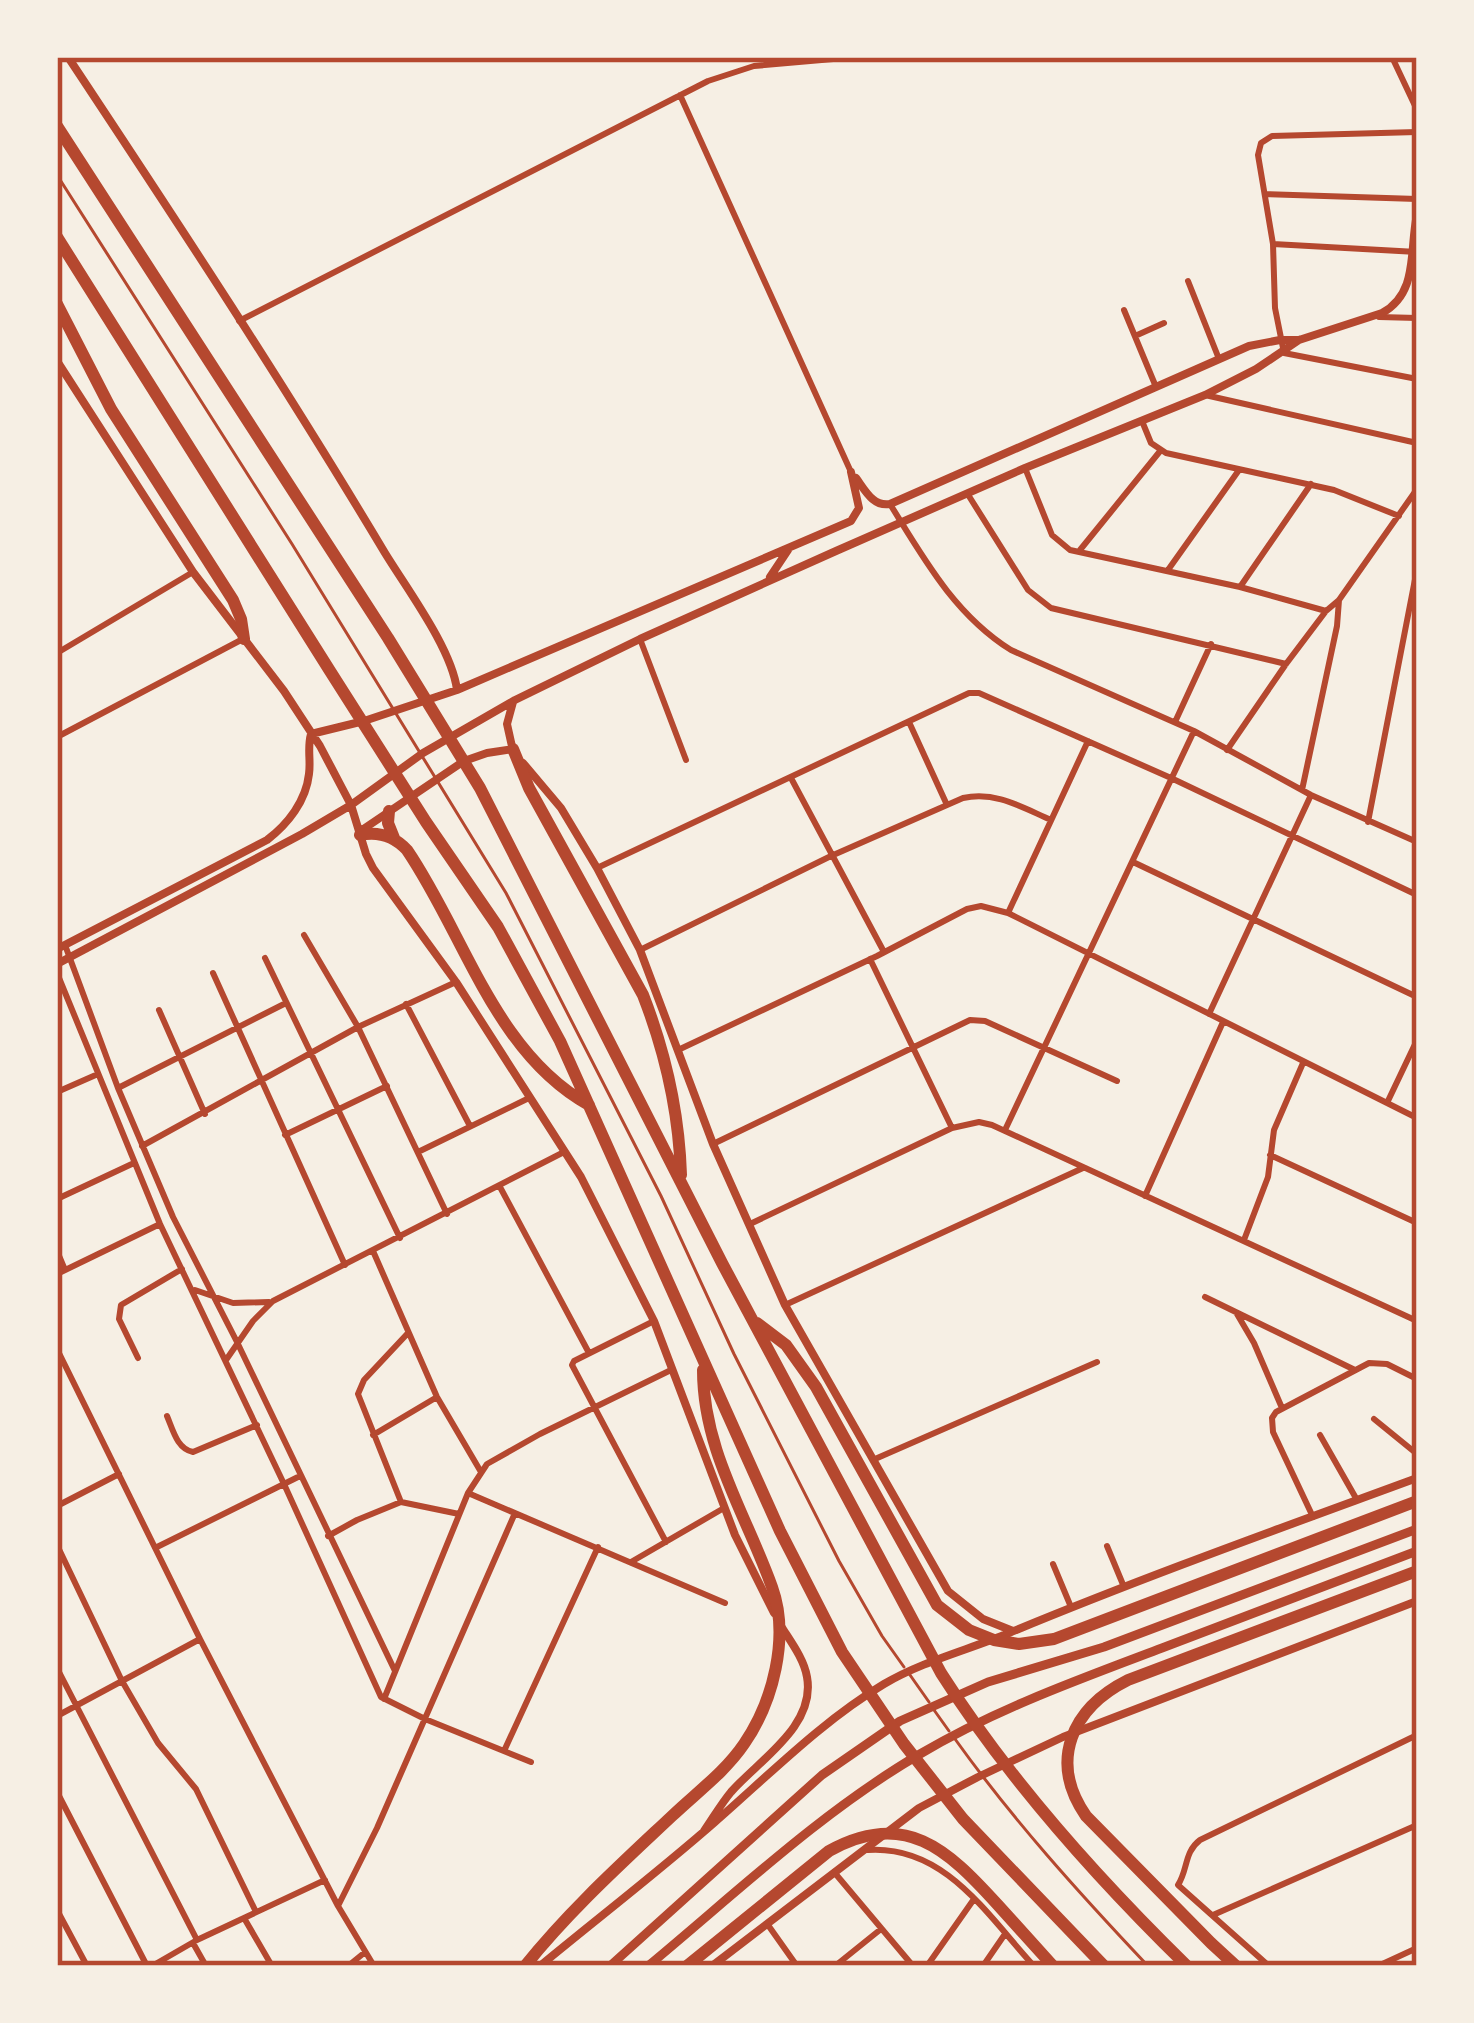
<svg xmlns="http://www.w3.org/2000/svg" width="1474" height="2023" viewBox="0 0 1474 2023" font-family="Inter,sans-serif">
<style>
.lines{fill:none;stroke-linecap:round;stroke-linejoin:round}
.service{stroke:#b5482f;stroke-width:3}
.minor{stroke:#b5482f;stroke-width:6}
.tertiary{stroke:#b5482f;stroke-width:8}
.secondary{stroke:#b5482f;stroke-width:9}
.motorway{stroke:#b5482f;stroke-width:12}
.neatline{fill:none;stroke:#b5482f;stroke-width:4.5}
</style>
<rect width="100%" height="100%" fill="#f6efe4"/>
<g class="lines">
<path class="service" d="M57 175 292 544 506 893 661 1196 734 1354 839 1561 882 1636 904 1667
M910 1675 929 1702
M934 1710 949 1731
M955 1739C1013 1820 1079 1893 1148 1966"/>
<path class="minor" d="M1392 57 1417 110
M680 95 851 472
M1417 132 1272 136 1261 143 1258 155 1273 244 1275 308 1284 353 1417 379
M1265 194 1417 199
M1273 244 1417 252
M1188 281 1219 359
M1124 310 1156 387
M1379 317 1417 318
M239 321 708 81 754 66 856 57
M1135 336 1164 323
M1205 395 1417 443
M1142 421 1151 443 1166 453 1334 490 1399 516
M1025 468 1052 535 1070 550 1240 587 1326 611
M967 493 1028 590 1051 608 1286 664
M890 504C924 559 955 615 1011 650L1194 731 1311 795 1417 842
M1080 550 1161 450
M1168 570 1239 470
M1240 587 1311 484
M640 639 686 760
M57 653 193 572
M909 722 947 805
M1175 722 1211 644
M57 737 241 640
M1227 750 1286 664 1326 611 1339 600 1417 489
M791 778 884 952
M1302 790 1337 626 1339 600
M1368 822 1417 569
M1133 862 1417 997
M597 868 969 693H979L1171 778 1417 895
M1008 913 1088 741
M304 935 358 1027 447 1214
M65 945 118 1088 173 1217 237 1342 395 1671
M640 950 831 856 963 798C996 791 1021 807 1051 820
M265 958 400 1238
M870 959 952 1128
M57 973 160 1224 284 1484 381 1697 425 1719 531 1762
M213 973 345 1265
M406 1004 470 1126
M159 1010 205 1114
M1209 1014 1311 795
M678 1050 877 956 967 909 981 906 1008 913 1417 1118
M118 1088 286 1003
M57 1092 98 1074
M1387 1103 1417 1040
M1005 1130 1194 731
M285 1135 387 1086
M713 1144 970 1020 985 1021 1117 1081
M142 1146 358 1027 456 982
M418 1152 529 1098
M1270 1155 1417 1223
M500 1187 589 1353
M1145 1196 1223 1022
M57 1199 134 1163
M750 1224 952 1128 979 1122 992 1125 1417 1321
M1244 1240 1268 1177 1274 1130 1303 1063
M57 1251 65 1270
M373 1251 437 1397 481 1472
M57 1274 160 1224
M195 1290 233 1303 269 1302
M1205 1297 1355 1370
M785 1305 1083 1168
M1237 1314 1254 1343 1282 1408
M654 1321 574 1361 572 1365 666 1542
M57 1349 200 1639 338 1906 374 1966
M138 1358 119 1319 121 1305 182 1269
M226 1360 253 1321 273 1301 564 1152
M167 1416C173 1430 177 1449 193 1452L257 1425
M1374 1419 1417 1454
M373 1435 437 1397
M1320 1435 1357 1500
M875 1459 1097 1362
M468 1493 725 1603
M401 1502 358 1394 364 1380 408 1333
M57 1506 119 1474
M1313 1517 1273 1432 1272 1418 1276 1412 1369 1363 1387 1364 1417 1379
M328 1536 357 1520 401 1502 459 1514
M57 1545 122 1681 158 1743 196 1789 256 1912
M1107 1546 1124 1587
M155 1548 300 1476
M631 1562 724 1508
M1053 1564 1071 1607
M57 1668 197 1940
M384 1699 468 1493 487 1464 540 1434 671 1370
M57 1716 200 1639
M504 1751 598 1547
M57 1792 147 1966
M868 1850C945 1845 987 1915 1034 1966
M834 1872 913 1966
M338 1906 377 1828 515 1513
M57 1910 87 1966
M1213 1915 1417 1825
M244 1918 272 1966
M768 1925 797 1966
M193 1943 206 1966
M152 1966 197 1940 325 1880
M348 1966 364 1953
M835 1966 881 1929
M927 1966 974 1899
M983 1966 1005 1934
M1269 1966 1178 1885C1188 1870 1184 1852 1200 1840L1417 1735
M1378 1966 1417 1948"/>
<path class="tertiary" d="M68 57C176 220 284 384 385 553 407 589 452 649 457 690
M57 361 193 572 284 691 320 746 351 805 366 854 373 868 456 982 581 1177 654 1321 735 1535 774 1613
M856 478C865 490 873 507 890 504L1249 346 1280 340H1299L1382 313C1419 293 1409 250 1417 215
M770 577 788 550
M513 702 507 724 513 751
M523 763 561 808 597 868 640 950 713 1144 785 1305 948 1591 983 1619 1013 1631
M359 832 464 761 487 753 513 749
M57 949 267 840C288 824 306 801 309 774 311 760 307 748 311 734L364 721 457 690 851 521 859 508 851 472
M57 964 302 834 351 805 423 753 515 700 640 639 836 551 1025 468 1205 395 1256 369 1299 340
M704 1831C713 1818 721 1804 731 1792 759 1760 816 1726 807 1677 804 1659 791 1642 781 1626
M540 1966C598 1918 658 1872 715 1822 769 1775 822 1721 884 1684 923 1661 968 1650 1009 1633 1144 1577 1281 1528 1417 1478
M712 1966 919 1808 978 1777 1063 1737 1417 1601"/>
<path class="secondary" d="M610 1966 822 1775 900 1721 988 1682 1104 1647 1417 1529
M648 1966C736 1893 821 1812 920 1754 996 1709 1080 1679 1162 1648 1247 1616 1332 1584 1417 1551"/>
<path class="motorway" d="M57 126 388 638 480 788 722 1263 941 1673C1009 1780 1096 1877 1187 1966
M57 237 330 671 426 822 498 927 560 1041 780 1531 842 1652 904 1744 963 1819 1104 1966
M57 304 111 409 233 600 241 619 244 639
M513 749 529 788 643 995C666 1054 679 1112 681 1175
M389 811 388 823 394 838
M360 835C379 831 394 836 407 850 465 935 495 1053 589 1105
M757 1323 786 1345 816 1387 937 1605 969 1630 994 1640 1019 1644 1054 1639 1417 1501
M525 1966C569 1911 621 1864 672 1816 696 1793 725 1772 744 1744 773 1702 790 1637 772 1587 746 1514 703 1450 703 1370
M687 1966 829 1851C905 1809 947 1849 997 1904 1015 1924 1034 1945 1053 1966
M1236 1966 1211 1943 1086 1816C1048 1761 1072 1708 1128 1680L1417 1571"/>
</g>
<rect width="1474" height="2023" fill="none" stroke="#f6efe4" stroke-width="120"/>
<rect x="60" y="60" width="1354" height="1903" class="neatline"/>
</svg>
